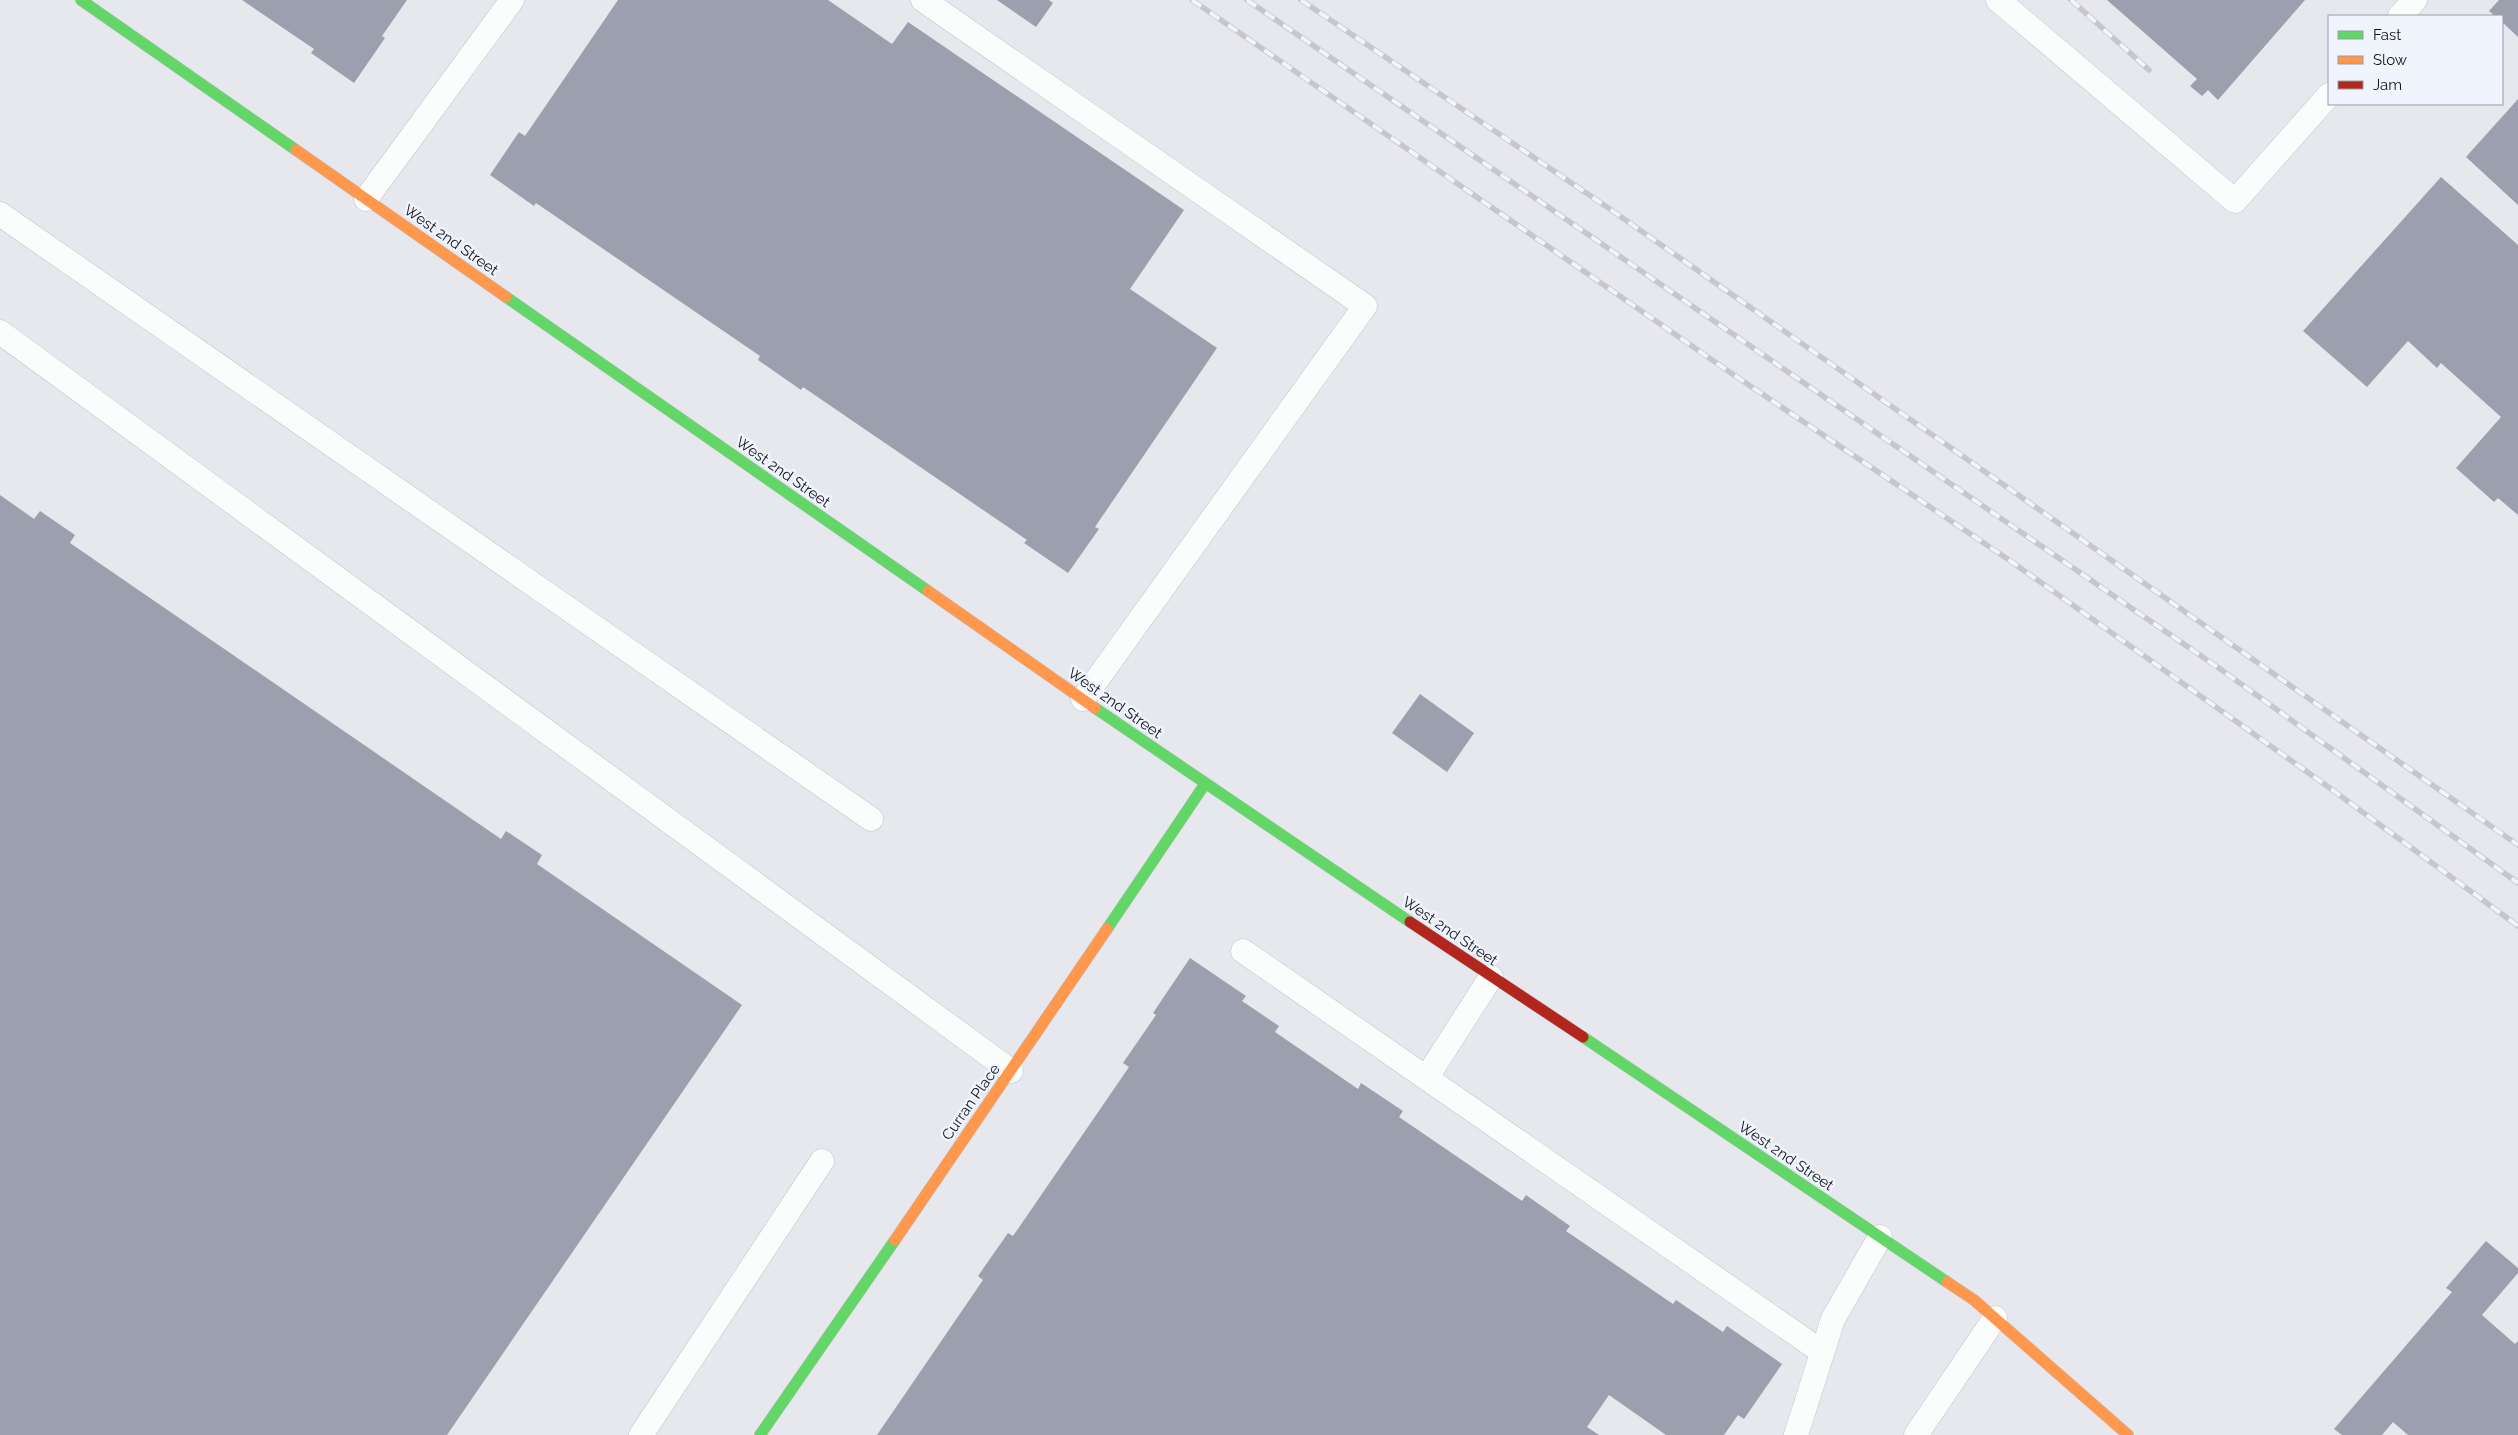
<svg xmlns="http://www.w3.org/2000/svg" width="2518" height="1435" viewBox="0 0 2518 1435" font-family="Raleway,sans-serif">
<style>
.building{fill:#9ca0ae}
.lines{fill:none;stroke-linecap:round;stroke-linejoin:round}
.lane-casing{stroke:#c2c4c9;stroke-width:25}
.fast-casing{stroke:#c2c4c9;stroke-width:12}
.slow-casing{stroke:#c2c4c9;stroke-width:12}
.jam-casing{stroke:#c2c4c9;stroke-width:12}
.lane{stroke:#fbfcfc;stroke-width:24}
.fast{stroke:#63d668;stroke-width:11}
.slow{stroke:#ff974d;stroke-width:11}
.jam{stroke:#b3261e;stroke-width:11}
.rail-casing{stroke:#c7c7c9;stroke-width:5.5}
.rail{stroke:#f0f4fe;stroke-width:4;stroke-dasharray:11;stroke-linecap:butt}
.labels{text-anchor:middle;stroke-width:5;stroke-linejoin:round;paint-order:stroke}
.street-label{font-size:15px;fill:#141518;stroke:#f0f4fe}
</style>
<rect width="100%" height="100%" fill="#e6e8ee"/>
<path class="building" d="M242 0H407L382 36 385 38 354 83 311 53 314 49Z
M618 0H828L892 44 908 22 1184 210 1130 289 1217 348 1095 527 1099 529 1068 573 1024 543 1027 540 803 387 801 390 758 360 760 356 536 203 534 206 490 175 519 132 525 136Z
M997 0H1049L1053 3 1036 27Z
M2107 0H2305L2218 100 2208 90 2202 96 2190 86 2197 79Z
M2499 0H2518V37L2502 22V16H2495L2489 11Z
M2518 99V205L2466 157Z
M2441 177 2518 245V515L2498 498 2494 502 2456 468 2501 417 2441 363 2437 368 2408 341 2367 387 2303 331Z
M0 495 34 519 40 511 75 535 70 543 501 839 506 831 542 855 537 864 742 1005 447 1435H0Z
M1420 694 1474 733 1447 772 1392 733Z
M1190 958 1246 996 1242 1001 1279 1026 1275 1032 1358 1089 1361 1083 1403 1111 1399 1117 1522 1201 1526 1195 1570 1226 1566 1231 1673 1304 1676 1300 1723 1332 1727 1326 1782 1364 1744 1419 1738 1415 1724 1435H1666L1609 1395 1587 1427 1599 1435H877L983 1280 978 1276 1008 1233 1013 1236 1129 1067 1123 1063 1156 1015 1153 1013Z
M2486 1241 2518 1268V1273L2482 1315 2515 1344 2518 1341V1435H2408L2393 1422 2382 1435H2342L2334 1429 2452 1292 2446 1288Z"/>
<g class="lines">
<defs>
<path id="lane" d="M923 0 1365 306 1083 699
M1998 0 2235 201 2329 95
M2400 16 2415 0
M366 199 512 0
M0 214 871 819
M0 332 1011 1071
M1243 951 1822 1352
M1427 1077 1491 977
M641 1435 822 1161
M1796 1435 1833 1319 1880 1237
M1916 1435 1995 1318"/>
<path id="fast" d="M81 0 296 150
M506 297 928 591
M1095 708 1410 922
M1107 929 1205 784
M1583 1037 1947 1282
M760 1435 895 1240"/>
<path id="slow" d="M296 150 506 297
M928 591 1095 708
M895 1240 1107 929
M1947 1282 1974 1300 2128 1435"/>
<path id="jam" d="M1410 922 1583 1037"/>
</defs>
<use href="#lane" class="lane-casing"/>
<use href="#fast" class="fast-casing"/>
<use href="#slow" class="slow-casing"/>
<use href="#jam" class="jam-casing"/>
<use href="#lane" class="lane"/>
<use href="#fast" class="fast"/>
<use href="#slow" class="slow"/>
<use href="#jam" class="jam"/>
<defs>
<path id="rail" d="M1192 0 1731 373 2012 562 2327 786 2518 926
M1247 0 2223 671 2518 883
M1301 0 1607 207 2518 845
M2071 0 2149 70"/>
</defs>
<use href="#rail" class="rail-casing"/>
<use href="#rail" class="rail"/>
</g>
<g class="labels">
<g class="street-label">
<text transform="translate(451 240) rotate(35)" y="5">West 2nd Street</text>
<text transform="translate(783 472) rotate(35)" y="5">West 2nd Street</text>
<text transform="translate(1115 703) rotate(35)" y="5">West 2nd Street</text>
<text transform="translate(1450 931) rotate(34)" y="5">West 2nd Street</text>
<text transform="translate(971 1102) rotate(-55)" y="5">Curran Place</text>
<text transform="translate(1786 1156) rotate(34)" y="5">West 2nd Street</text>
</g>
</g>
<rect x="2328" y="15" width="175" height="90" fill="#f0f4fe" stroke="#989ba2"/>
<rect x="2338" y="31" width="25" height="8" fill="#63d668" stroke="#989ba2"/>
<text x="2373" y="40" font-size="15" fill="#141518">Fast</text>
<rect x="2338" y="56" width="25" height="8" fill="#ff974d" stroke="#989ba2"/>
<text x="2373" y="65" font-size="15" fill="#141518">Slow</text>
<rect x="2338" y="81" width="25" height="8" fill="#b3261e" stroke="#989ba2"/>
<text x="2373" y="90" font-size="15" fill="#141518">Jam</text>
</svg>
